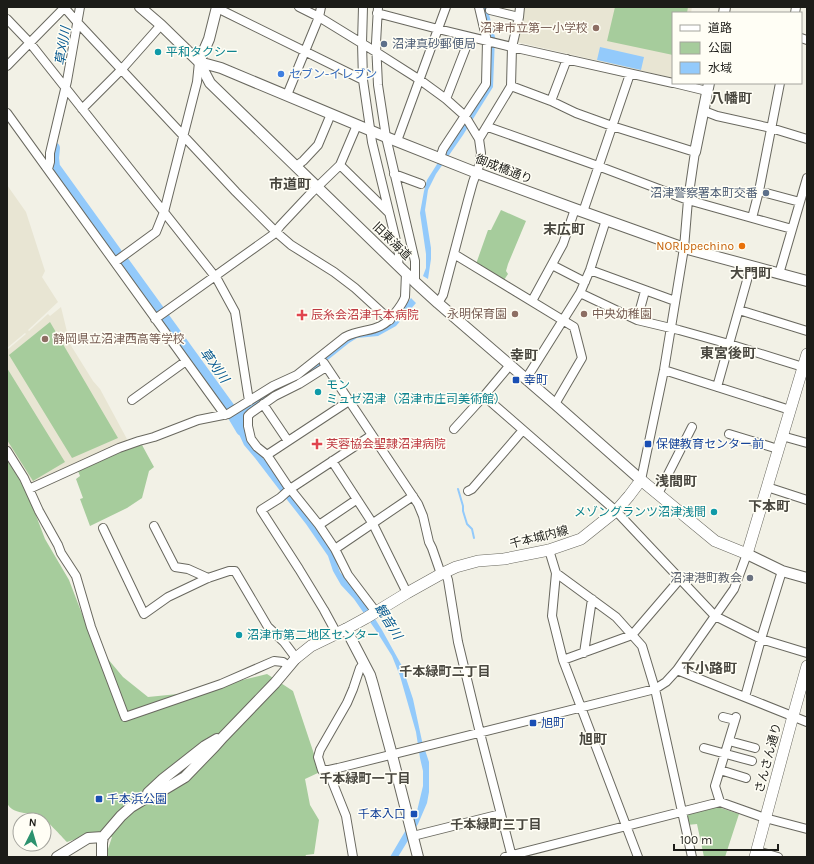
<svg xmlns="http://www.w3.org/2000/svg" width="814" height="864" viewBox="0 0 814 864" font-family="Karla,'Noto Sans JP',sans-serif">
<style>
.built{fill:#e8e5d3}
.green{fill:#a6cc9c}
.water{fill:#93cafb}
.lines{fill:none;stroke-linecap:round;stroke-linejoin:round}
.stream{stroke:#93cafb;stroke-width:2}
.river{stroke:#93cafb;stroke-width:12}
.minor-casing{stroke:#69685f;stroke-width:10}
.tertiary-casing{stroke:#69685f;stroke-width:12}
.secondary-casing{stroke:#69685f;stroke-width:12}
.minor{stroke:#fff;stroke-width:8}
.tertiary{stroke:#fff;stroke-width:10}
.secondary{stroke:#fff;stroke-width:11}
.education-dot{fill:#8d6e63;stroke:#fffef5;stroke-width:1.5}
.service-dot{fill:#5c6f8a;stroke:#fffef5;stroke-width:1.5}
.culture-dot{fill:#0f9aa8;stroke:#fffef5;stroke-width:1.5}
.shop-dot{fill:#3f7fe0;stroke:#fffef5;stroke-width:1.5}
.food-dot{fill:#e8710a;stroke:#fffef5;stroke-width:1.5}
.health-dot{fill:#e0444e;stroke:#fffef5;stroke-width:1.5}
.transit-dot{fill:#1a4fb4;stroke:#fffef5;stroke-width:1.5}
.worship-dot{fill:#6b7280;stroke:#fffef5;stroke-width:1.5}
.labels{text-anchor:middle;stroke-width:3;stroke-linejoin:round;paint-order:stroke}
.education-label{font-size:12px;fill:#785e54;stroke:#fffef5;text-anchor:end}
.service-label{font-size:12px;fill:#4e5e75;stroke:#fffef5;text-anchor:start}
.culture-label{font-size:12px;fill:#0d838f;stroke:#fffef5;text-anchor:start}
.shop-label{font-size:12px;fill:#366cbe;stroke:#fffef5;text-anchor:start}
.street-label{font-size:12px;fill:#1c1c18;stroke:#fffef5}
.food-label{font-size:12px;fill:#c56008;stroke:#fffef5;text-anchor:end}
.health-label{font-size:12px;fill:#be3a42;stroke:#fffef5;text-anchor:start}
.transit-label{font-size:12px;fill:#164399;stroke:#fffef5;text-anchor:start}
.worship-label{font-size:12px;fill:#5b616d;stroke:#fffef5;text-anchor:end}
.water-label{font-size:13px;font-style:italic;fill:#065990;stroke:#fffef5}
.neighbourhood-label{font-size:13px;font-weight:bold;fill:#49473f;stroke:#fffef5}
.quarter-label{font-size:14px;font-weight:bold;fill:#49473f;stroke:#fffef5}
</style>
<rect width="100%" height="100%" fill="#f2f1e6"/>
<path class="built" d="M523 7H692L691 13H673V78L517 42Z
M7 185 26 212 45 271 42 277 58 302 28 330 29 331 48 314 50 316 61 307 70 344 93 381 100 389 128 441 35 484 30 482 7 444V350L26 334 25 333 7 348Z"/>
<path class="green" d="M615 7H688L687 13H673V55L607 41Z
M501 210 526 221 508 264 506 271 508 274 504 280 476 264 488 230H491Z
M50 322 118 438 72 458 9 355Z
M7 368 65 462 33 481 7 440Z
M142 445 154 467 149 471 142 498 127 508 90 526 80 499 83 498 76 479 80 476 78 471 124 450Z
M7 459 27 492 45 539 69 580 92 640 123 677 148 697 188 693 267 674 293 691 320 772 305 779 310 805 319 820 314 854 306 855 305 857H108L107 852 112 837 94 833 67 842C62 837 45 818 40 816 30 812 12 815 7 803Z
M715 806 739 814 725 857H704L697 824 687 825 683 813Z"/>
<path class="water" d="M480 7H487L495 37 493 87 463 135 436 174 428 190 425 210 431 248V259L428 279 423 276 426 268V254L420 213 424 191 427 180 487 85Z
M600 47 644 57 641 70 597 60Z
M411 298 416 303 396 326 378 336 357 338 349 343 319 367 302 379 263 401 244 415 246 432 252 446 275 471 281 484 293 499 305 513 317 529 333 553 340 572 367 606 382 630 402 666 413 699 422 741 429 762V792L427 803 418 824 398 857H390L417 811 423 786V771L420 758 416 732 400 676 392 656 377 632 354 599 341 585 333 571 328 556 306 524 281 492 255 458 244 445 232 419 237 413 270 390 326 357 342 343 352 337 371 332 390 325Z"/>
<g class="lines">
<path class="stream" d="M458 489 463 506V511L467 524 472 529 474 538"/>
<path class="river" d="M54 148 53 158 54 167 116 253
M124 263 229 408 242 430"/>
<defs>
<path id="minor" d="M64 7 77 22 236 192 276 232 291 245 334 272 355 288 390 320
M299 7 319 17 376 52 420 80 446 99 465 116 479 139 481 153 480 163 473 182 468 200 443 295 438 303
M363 7 362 43 363 80 372 142 397 245 399 254 398 265
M378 7 376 43 378 85 386 137 415 261V282
M217 8 363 80
M490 10 519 17
M377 13 438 29 512 47 673 83
M795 13 796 7
M7 19 30 43 217 279 235 312 249 401
M801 38 807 40
M7 66 65 7
M674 83 707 91
M511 86 551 101 576 113 612 126 695 152 688 200 684 248 664 370 641 480
M287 95 319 17 321 7
M446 99 470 37
M551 101 567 59
M82 109 122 69 161 25
M704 111 717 116 771 128 807 139
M7 113 225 415
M488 127 598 166 688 200 752 218 759 191 780 83
M479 139 511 86 512 47 519 17 520 7
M397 141 446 7
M440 158 443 149 486 84 487 41 479 7
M340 165 389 213
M296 166 303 161 318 145 331 114
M48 169 50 162V153L67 81 80 7
M394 174 421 184
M759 191 800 202
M583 212 630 74
M752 218 792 229
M454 254 574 327 582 358 555 404
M115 262 156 232 164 212 197 82 199 62
M552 265 585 282
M590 270 675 301
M779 274 807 178
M580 293 637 320 679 330 729 344 803 367
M532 301 563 244 575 209
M739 310 807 331
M155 319 274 234 280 226 311 193 340 165 357 125
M637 320 645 291
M324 363 418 504 423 516 429 542 432 548 441 574
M326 367 299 384 275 396 251 413 248 416V426L251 439 257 447 267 455 287 485 319 525 335 549 348 575 376 612
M664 370 790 410
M526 379 580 293 590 270 606 220
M717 387 751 266
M484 396 616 511 715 616 761 639 807 653
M132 400 186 361
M263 404 288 441
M454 429 484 396 510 365
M729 434 778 449
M782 436 807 443
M7 451 24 478 39 511 58 545 61 553 76 576 91 627 125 717 221 684 274 661 283 662 289 666
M267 455 349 401
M332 461 373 524 407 593
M767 487 807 500
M29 489 119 448 139 441 154 437 198 420 228 414 273 386 297 375 345 337C365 327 380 334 395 313 399 308 403 303 405 297L406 273
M468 491 472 489 523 430
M658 494 692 427
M319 525 356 500
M154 526 175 567 188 569 208 578
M103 528 144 614 168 597 208 578 229 571H235L268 627 284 642 296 658
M335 549 413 496
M549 550 556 573 552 616 563 660 638 857
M445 572 448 580 458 642 480 733 512 857
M556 573 616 617 642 646 655 689 692 857
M337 634 324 610 299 569 261 510 280 498 290 489 372 435
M584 653 592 599
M563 660 632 635 680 579
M364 663 360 668 353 689 347 703 320 750 318 757 322 770H329L338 768 655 689 666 682 677 670 734 589 747 554
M677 670 807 722
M745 697 761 639 782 571
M723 717 735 720
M729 741 755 748
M704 748 752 761
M329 770 332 781 346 816 353 857
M720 770 746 778
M720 802 715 786 736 717
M413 836 501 814
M757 851 778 857
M505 857 720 802 765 818 807 829"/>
<path id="tertiary" d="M140 7 161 25 199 62 210 83 415 282 438 303 555 404 641 480
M217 7 209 39 199 62 221 68 386 137 477 173 575 209 684 248 807 281
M724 13 725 7
M695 152 709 83
M747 554 782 571 807 578
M346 629 370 675 373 685 392 755 418 857
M148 793 163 779 205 746 217 739
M57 857 88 838 103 837
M102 857V843L103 837 121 816 131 807 141 801 165 789 185 777 215 746 223 737 275 683 296 658"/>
<path id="secondary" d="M296 658 311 646 346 629 366 618 407 593 441 574 456 567 478 561 504 559 549 550 581 539 616 511 629 496 641 480 715 541 747 554 807 354
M755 857 793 716 807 666"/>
</defs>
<use href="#minor" class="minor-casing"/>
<use href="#tertiary" class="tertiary-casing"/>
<use href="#secondary" class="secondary-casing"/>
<use href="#minor" class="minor"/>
<use href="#tertiary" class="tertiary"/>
<use href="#secondary" class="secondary"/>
</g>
<g class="education-dot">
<circle cx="596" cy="28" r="4"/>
<circle cx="515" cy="314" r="4"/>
<circle cx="584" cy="314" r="4"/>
<circle cx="45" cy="339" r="4"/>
</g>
<g class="service-dot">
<circle cx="384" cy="44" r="4"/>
<circle cx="766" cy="193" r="4"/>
</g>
<g class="culture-dot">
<circle cx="158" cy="52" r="4"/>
<circle cx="318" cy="392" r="4"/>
<circle cx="714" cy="512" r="4"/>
<circle cx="239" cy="635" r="4"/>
</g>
<circle class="shop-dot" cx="281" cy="74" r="4"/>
<circle class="food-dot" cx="742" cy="246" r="4"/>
<g class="health-dot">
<path d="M300 309h4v4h4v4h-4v4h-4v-4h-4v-4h4z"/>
<path d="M315 438h4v4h4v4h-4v4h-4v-4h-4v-4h4z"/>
</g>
<g class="transit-dot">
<rect x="512" y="376" width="8" height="8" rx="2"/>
<rect x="644" y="440" width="8" height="8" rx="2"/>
<rect x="529" y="719" width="8" height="8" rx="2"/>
<rect x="95" y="795" width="8" height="8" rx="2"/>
<rect x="410" y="810" width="8" height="8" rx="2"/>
</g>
<circle class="worship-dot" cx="750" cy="578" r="4"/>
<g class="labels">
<g class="education-label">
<text x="588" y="32">沼津市立第一小学校</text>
<text x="507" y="318">永明保育園</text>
<text x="592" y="318" text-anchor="start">中央幼稚園</text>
<text x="53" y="343" text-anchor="start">静岡県立沼津西高等学校</text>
</g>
<g class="service-label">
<text x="392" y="48">沼津真砂郵便局</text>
<text x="758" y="197" text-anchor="end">沼津警察署本町交番</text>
</g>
<g class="culture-label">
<text x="166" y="56">平和タクシー</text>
<text x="326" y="389">モン<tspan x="326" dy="14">ミュゼ沼津（沼津市庄司美術館）</tspan></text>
<text x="706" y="516" text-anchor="end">メゾングランツ沼津浅間</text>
<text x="247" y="639">沼津市第二地区センター</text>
</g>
<g class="shop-label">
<text x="289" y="78">セブン-イレブン</text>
</g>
<g class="street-label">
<text transform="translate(504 169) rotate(21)" y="4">御成橋通り</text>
<text transform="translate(392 241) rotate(44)" y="4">旧東海道</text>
<text transform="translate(539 537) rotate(-14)" y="4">千本城内線</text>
<text transform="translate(768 758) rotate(-75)" y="4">さんさん通り</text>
</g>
<g class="food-label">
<text x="734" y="250">NORIppechino</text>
</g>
<g class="health-label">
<text x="311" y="319">辰糸会沼津千本病院</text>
<text x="326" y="448">芙蓉協会聖隷沼津病院</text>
</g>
<g class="transit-label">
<text x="524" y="384">幸町</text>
<text x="656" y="448">保健教育センター前</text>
<text x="541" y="727">旭町</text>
<text x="107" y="803">千本浜公園</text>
<text x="406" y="818" text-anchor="end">千本入口</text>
</g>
<g class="worship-label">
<text x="742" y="582">沼津港町教会</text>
</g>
<g class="water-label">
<text transform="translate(62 46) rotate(-81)" y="5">草刈川</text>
<text transform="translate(215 365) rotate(54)" y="5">草刈川</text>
<text transform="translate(389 621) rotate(58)" y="5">観音川</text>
</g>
<g class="neighbourhood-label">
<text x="445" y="676">千本緑町二丁目</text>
<text x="365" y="783">千本緑町一丁目</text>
<text x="496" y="829">千本緑町三丁目</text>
</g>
<g class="quarter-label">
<text x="731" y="103">八幡町</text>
<text x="290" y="189">市道町</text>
<text x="564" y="234">末広町</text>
<text x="751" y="278">大門町</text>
<text x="728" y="358">東宮後町</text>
<text x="524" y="360">幸町</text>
<text x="676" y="486">浅間町</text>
<text x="769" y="511">下本町</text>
<text x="709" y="673">下小路町</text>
<text x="593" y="744">旭町</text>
</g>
</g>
<rect width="814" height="864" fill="none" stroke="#1c1c18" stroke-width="16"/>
<rect x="672" y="12" width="130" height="72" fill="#fffef5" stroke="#a4a49d"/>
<rect x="680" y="25" width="20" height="6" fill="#ffffff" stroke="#a4a49d"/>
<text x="708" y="32" font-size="12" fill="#1c1c18">道路</text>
<rect x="680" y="42" width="20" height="12" fill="#a6cc9c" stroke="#a4a49d"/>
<text x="708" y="52" font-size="12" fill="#1c1c18">公園</text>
<rect x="680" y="62" width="20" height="12" fill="#93cafb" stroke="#a4a49d"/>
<text x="708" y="72" font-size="12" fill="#1c1c18">水域</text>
<g transform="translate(32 832) rotate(5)"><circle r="19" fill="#fffef5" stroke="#a4a49d"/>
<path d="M0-3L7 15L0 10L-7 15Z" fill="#2c926e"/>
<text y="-6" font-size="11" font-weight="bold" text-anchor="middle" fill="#1c1c18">N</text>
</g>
<path d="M674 844v6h104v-6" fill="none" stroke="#1c1c18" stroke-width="2"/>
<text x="680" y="844" font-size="12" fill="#1c1c18" stroke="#fffef5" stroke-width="3" paint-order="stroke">100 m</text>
</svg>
